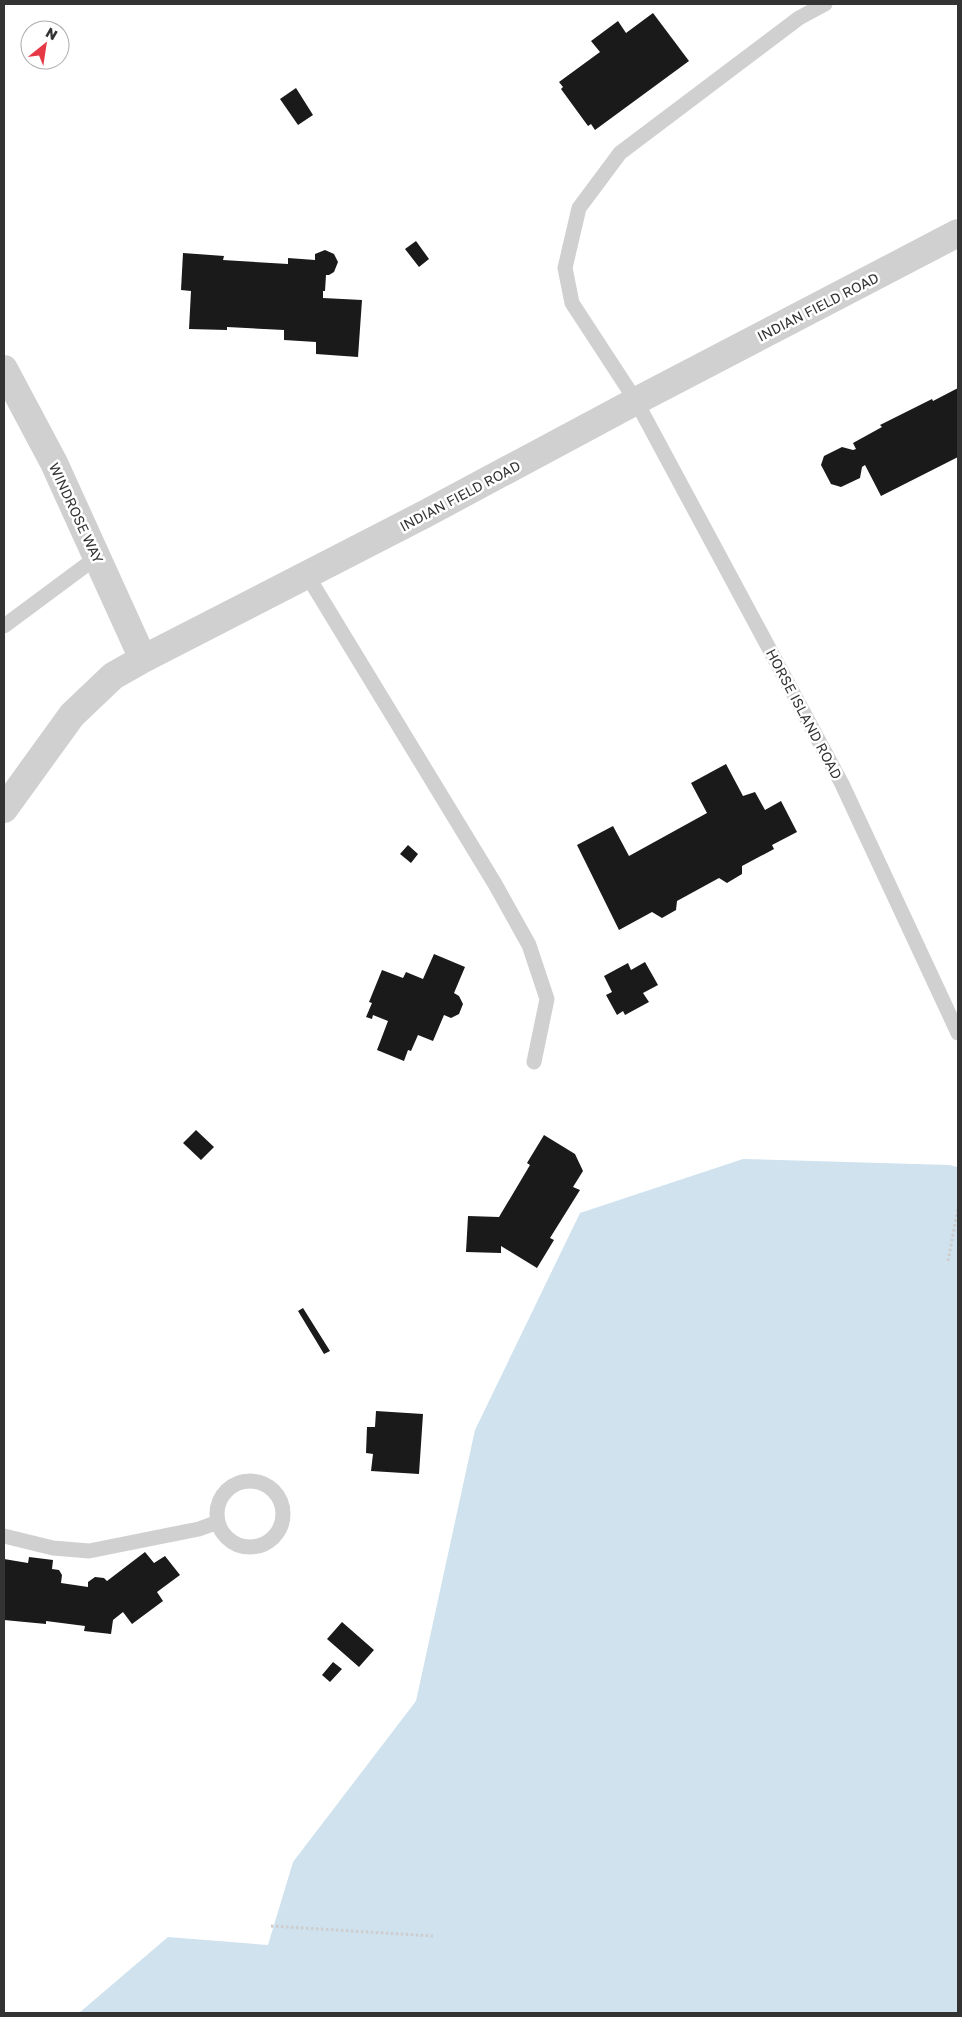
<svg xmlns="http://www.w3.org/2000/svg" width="962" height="2017" viewBox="0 0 962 2017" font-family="'Golos Text',sans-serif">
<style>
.water{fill:#cfe2ee}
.building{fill:#1a1a1a}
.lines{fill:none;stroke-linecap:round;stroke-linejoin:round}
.path{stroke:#cdcdcd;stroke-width:3;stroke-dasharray:2.5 2.5;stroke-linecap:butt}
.lane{stroke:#d0d0d0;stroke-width:15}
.street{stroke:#d0d0d0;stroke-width:28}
.labels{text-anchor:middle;stroke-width:5;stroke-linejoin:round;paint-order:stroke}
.street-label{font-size:14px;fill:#333;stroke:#fff}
</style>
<rect width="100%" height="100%" fill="#fff"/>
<path class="water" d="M743 1159 949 1165 958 1167V2013H79L168 1937 268 1945 293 1862 416 1701 475 1430 580 1213Z"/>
<path class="building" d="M653 13 689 61 595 130 591 124 588 126 561 89 563 87 559 82 600 52 591 41 618 21 626 33Z
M296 88 313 115 298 125 280 99Z
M416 241 429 259 419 267 405 249Z
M325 250 334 254 338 262 334 272 329 275H326L325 291H323V298L362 300 358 357 316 354V342L284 340V330L227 327V330L189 329 191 291 181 290 183 253 224 256 223 260 288 264V258L315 260V254Z
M958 388V457L881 496 865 465 862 467 860 478 841 487 831 484 821 465 824 456 842 447 853 450 856 449 853 443 882 427 880 425 932 399 933 401Z
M726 764 743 796 755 792 765 810 781 801 797 832 772 845 774 849 742 866V874L727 883 719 878 677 901 676 910 662 918 652 912 619 930 577 845 613 826 629 856 707 813 691 783Z
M408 845 418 854 411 863 400 854Z
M434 954 465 967 454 993 459 996 463 1004 459 1014 451 1018 444 1015 433 1041 418 1035 411 1051 408 1050 404 1061 377 1050 388 1021 373 1015 372 1019 366 1017 372 1003 369 1002 382 970 403 978 406 972 423 979Z
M645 962 658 985 643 993 649 1002 625 1015 623 1011 617 1015 606 995 612 992 604 976 628 963 631 970Z
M196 1130 214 1147 201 1160 183 1143Z
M544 1135 575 1154 583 1171 573 1187 580 1190 550 1238 554 1240 537 1268 501 1246V1253L466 1252 468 1216 499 1217 530 1165 527 1163Z
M303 1308 330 1351 324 1354 298 1311Z
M376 1411 423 1414 419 1474 371 1471 373 1454 366 1453 367 1427H375Z
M145 1552 154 1563 165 1556 180 1575 157 1592 163 1601 132 1624 123 1612 113 1620 111 1634 84 1631 85 1626 46 1621V1624L4 1620V1559L28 1563 29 1557 53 1560 52 1569 59 1570 62 1575 61 1583 88 1587V1582L95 1577 104 1578 107 1581Z
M342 1622 374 1650 359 1667 327 1639Z
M333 1662 342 1669 330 1682 322 1675Z"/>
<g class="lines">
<path class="path" d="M948 1261 958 1208
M271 1926 433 1936"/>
<path class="lane" d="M825 4 799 18 620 153 579 208 565 268 572 303 636 401 842 784 958 1033
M307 575 495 884 529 945 547 999 534 1062
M4 626 97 557
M217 1514a33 33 0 1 1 66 0a33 33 0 1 1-66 0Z
M4 1536 53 1548 89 1551 199 1529 218 1522"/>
<path class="street" d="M4 369 54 463 143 659
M4 809 72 715 113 676 143 659 425 514 636 401 958 233"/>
</g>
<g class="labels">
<g class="street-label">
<text transform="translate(818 307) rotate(-27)" y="5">INDIAN FIELD ROAD</text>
<text transform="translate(460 496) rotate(-28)" y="5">INDIAN FIELD ROAD</text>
<text transform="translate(76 513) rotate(65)" y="5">WINDROSE WAY</text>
<text transform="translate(804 714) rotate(62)" y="5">HORSE ISLAND ROAD</text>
</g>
</g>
<rect width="962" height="2017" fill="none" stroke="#333333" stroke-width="10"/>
<g transform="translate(45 45) rotate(30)"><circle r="24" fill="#ffffff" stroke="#adadad"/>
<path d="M0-4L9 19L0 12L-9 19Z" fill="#e63946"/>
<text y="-8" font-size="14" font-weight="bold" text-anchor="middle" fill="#333333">N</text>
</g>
</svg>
